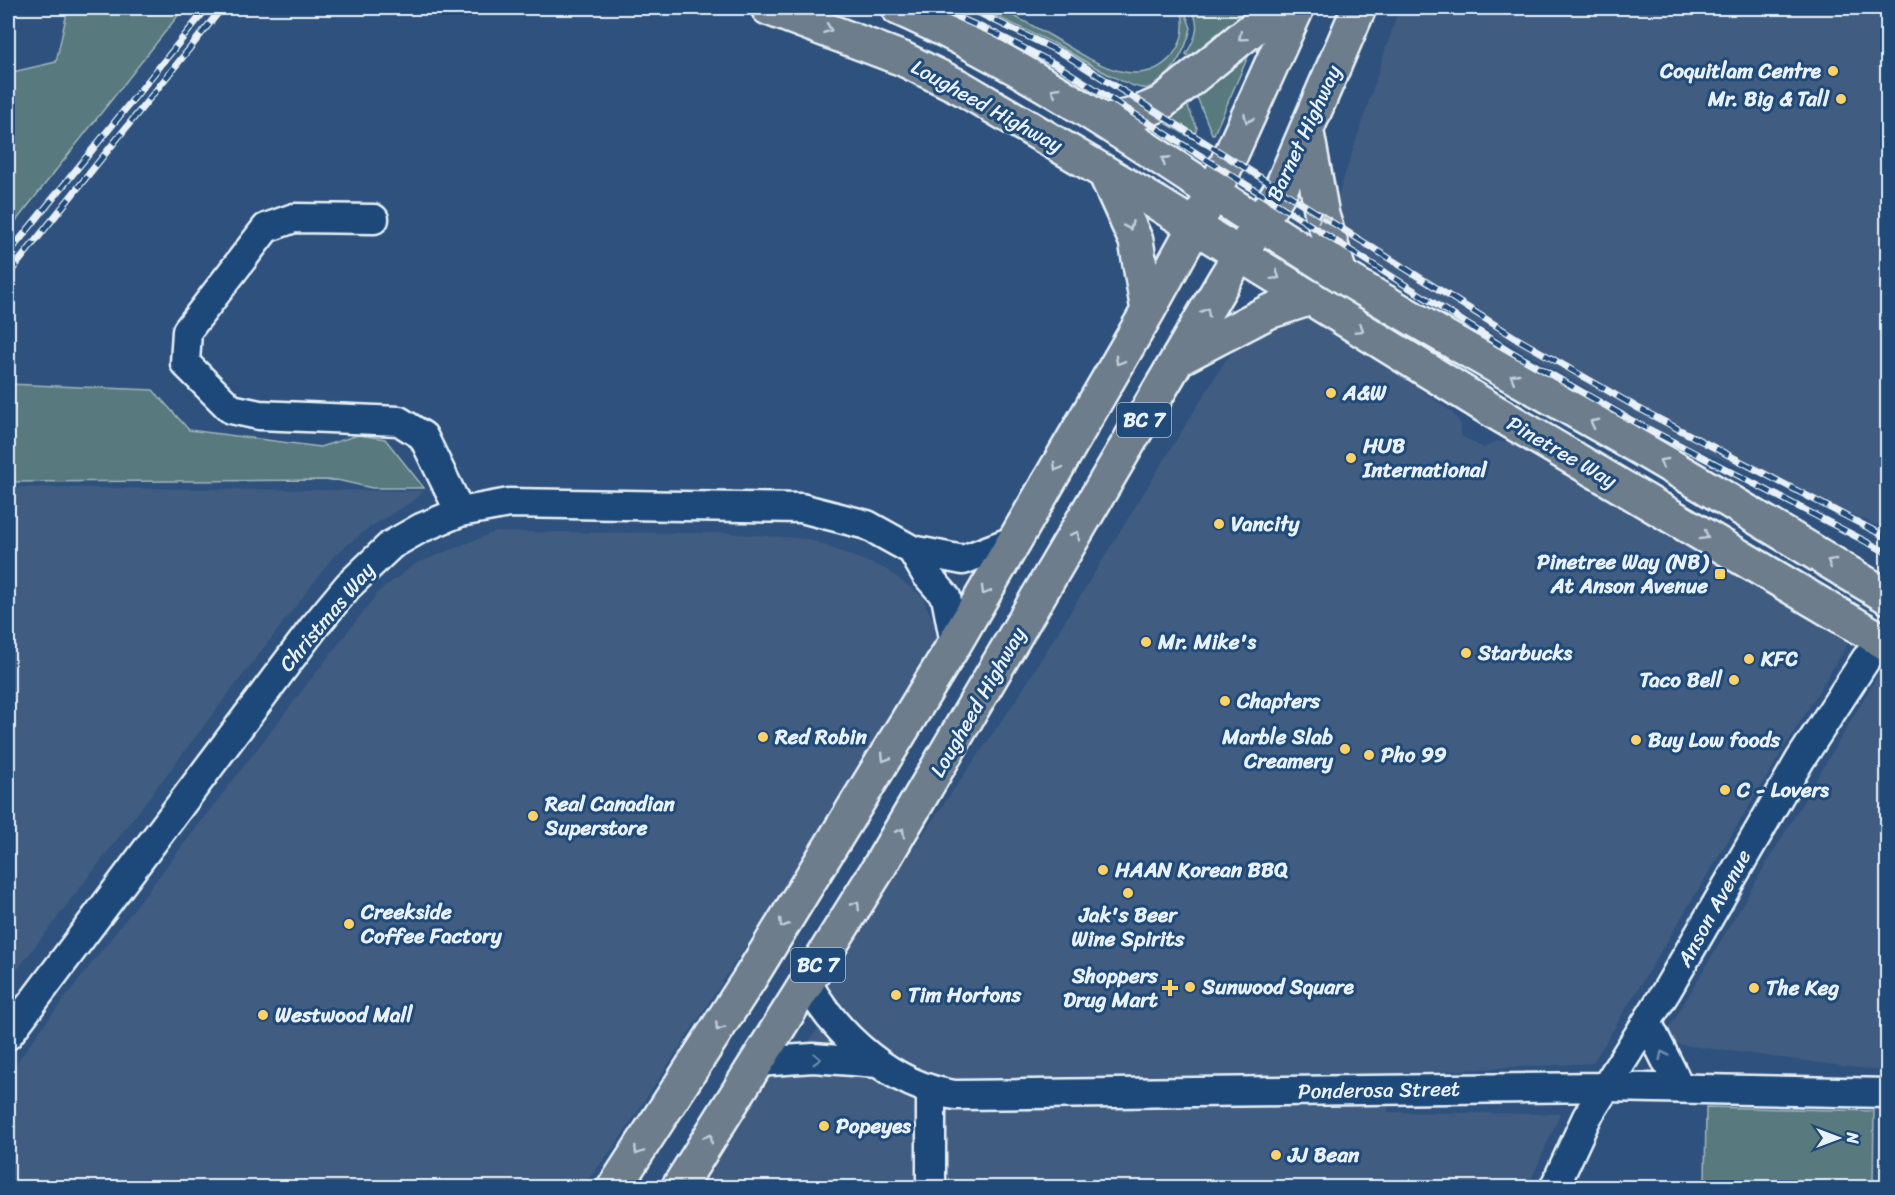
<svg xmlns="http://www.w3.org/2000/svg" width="1895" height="1195" viewBox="0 0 1895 1195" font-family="Sriracha,sans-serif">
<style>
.built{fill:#3f5b81}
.green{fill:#58797e;stroke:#a0b5bb;stroke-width:1.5}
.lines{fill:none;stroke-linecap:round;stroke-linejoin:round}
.minor-casing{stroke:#e8f1f8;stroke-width:33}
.major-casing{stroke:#e8f1f8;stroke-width:38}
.minor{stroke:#1f4a7a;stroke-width:28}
.major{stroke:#6d7d8c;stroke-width:33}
.rail-casing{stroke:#e8f1f8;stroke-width:7}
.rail{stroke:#1f4a7a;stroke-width:4.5;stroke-dasharray:14;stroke-linecap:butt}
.oneway{stroke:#c3ced8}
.oneway2{stroke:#6f8dac}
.poi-dot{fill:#ffd166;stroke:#1f4a7a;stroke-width:2}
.labels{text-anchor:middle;stroke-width:6;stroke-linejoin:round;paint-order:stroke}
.shield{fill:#1f4a7a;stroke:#acbfd2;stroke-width:1.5}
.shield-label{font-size:20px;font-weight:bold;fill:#e8f1f8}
.poi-label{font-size:21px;font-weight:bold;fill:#e8f1f8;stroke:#1f4a7a;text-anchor:start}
.street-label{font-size:21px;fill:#e8f1f8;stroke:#1f4a7a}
</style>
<rect width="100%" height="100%" fill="#2e527d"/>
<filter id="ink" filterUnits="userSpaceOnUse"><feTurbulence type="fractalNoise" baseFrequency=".0167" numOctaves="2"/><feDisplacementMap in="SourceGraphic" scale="12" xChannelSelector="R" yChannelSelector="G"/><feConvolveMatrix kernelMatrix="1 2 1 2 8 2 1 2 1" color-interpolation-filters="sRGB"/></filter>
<g filter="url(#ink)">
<path class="built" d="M1399 8H1887V529L1671 438 1325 236Z
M1303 314 1325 320 1452 412 1461 424V436L1484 448 1497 441 1512 443 1850 640 1593 1063 1389 1074 1388 1112 1560 1114 1528 1187 689 1188 765 1079 791 1068 832 1007 827 985 834 962 1016 700 1225 361 1243 340Z
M8 487 423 491 415 500 367 529 334 556 8 982Z
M495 532 729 533 808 539 886 569 922 596 936 627 934 658 617 1143 582 1187 8 1188V1075L41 1029 379 591 415 564Z
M1885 663 1888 664 1887 1072 1661 1042Z"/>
<path class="green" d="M68 8H184L8 231V73L56 62Z
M978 8H998C1016 17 1034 26 1051 36 1085 56 1137 96 1172 56 1182 44 1185 28 1182 12L1184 9 1191 28C1186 49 1170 83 1147 88 1130 91 1074 54 1057 45 1031 32 1004 20 978 8Z
M1190 8H1253L1192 59 1186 54C1196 38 1202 24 1190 8Z
M1253 45 1214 134H1212L1195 92Z
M1185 100 1197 128 1193 139 1160 120Z
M8 384 153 390 189 430 320 447 358 435 385 439 424 488H372L337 480 8 482Z
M1706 1107 1874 1111 1873 1187H1705Z"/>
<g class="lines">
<defs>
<path id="minor" d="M374 219 294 218 266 228 187 331 185 363 231 409 259 415 399 421 423 436 460 512
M912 550 926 574 946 597 955 643
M807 983C838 1037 892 1086 955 1095L1606 1087 1888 1093
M1647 1022 1680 1088
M8 1035 314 627 348 586 391 545 421 528 460 512 509 503 801 508 867 525 912 550 963 560 1015 540
M758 1062 813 1058 878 1063
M931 1188V1091
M1554 1188 1587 1117 1667 990 1800 760 1866 659 1888 636"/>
<path id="major" d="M768 8 903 59 960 87 1160 205 1490 409 1888 644
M898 8C1055 78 1193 183 1339 274 1432 332 1529 384 1624 439 1713 490 1800 544 1888 597
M1105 121 1134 115 1160 104 1260 23 1292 8
M1307 133 1322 215 1340 274
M1105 173 1136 241 1148 311
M1180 358 1268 312 1311 298
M614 1188 750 978 955 643 1148 311 1214 192 1297 8
M678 1188 878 869 1226 277 1280 191 1359 8"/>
</defs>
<use href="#minor" class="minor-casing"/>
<use href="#major" class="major-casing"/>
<use href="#minor" class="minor"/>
<use href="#major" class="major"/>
<defs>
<path id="rail" d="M937 8 996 34 1057 65 1508 350 1631 420 1888 553
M969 8 1064 54 1516 338 1638 408 1888 538
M8 254 207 8
M8 275 222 8"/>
</defs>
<use href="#rail" class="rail-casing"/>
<use href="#rail" class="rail"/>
</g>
<defs><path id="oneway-chevron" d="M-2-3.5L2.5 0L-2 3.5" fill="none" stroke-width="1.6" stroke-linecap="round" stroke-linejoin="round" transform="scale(1.5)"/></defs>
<g class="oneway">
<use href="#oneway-chevron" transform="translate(828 29) rotate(20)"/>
<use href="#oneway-chevron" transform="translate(1242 37) rotate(140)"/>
<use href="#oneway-chevron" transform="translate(1055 91) rotate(-149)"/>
<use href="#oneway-chevron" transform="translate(1248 119) rotate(114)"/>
<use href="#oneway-chevron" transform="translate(1165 160) rotate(-147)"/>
<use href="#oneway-chevron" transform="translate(1323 218) rotate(-105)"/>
<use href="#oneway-chevron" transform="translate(1129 226) rotate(66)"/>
<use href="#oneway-chevron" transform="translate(1276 276) rotate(32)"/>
<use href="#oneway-chevron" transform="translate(1206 312) rotate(-61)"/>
<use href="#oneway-chevron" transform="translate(1360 329) rotate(32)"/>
<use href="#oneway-chevron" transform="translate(1119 361) rotate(120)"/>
<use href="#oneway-chevron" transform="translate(1514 377) rotate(-149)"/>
<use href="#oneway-chevron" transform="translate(1594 423) rotate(-152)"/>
<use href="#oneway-chevron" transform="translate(1663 462) rotate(-149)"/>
<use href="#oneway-chevron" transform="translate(1057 467) rotate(120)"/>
<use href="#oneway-chevron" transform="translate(1076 535) rotate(-59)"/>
<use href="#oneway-chevron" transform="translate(1705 536) rotate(30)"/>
<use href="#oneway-chevron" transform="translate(1831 562) rotate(-149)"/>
<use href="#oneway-chevron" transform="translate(985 591) rotate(120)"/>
<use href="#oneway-chevron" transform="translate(885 758) rotate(121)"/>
<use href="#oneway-chevron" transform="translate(901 832) rotate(-59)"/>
<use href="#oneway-chevron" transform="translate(856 905) rotate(-58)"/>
<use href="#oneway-chevron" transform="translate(783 924) rotate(121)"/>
<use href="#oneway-chevron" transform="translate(719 1027) rotate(123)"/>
<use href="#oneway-chevron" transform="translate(709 1138) rotate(-57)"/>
<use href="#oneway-chevron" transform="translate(638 1151) rotate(123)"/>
</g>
<g class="oneway2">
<use href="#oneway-chevron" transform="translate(1663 1055) rotate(-116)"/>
<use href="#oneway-chevron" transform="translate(817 1059) rotate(2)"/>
</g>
</g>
<g class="poi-dot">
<circle cx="1833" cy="71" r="6"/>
<circle cx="1841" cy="99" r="6"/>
<circle cx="1331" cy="393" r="6"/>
<circle cx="1351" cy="458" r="6"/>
<circle cx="1219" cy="524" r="6"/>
<rect x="1714" y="568" width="12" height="12" rx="3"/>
<circle cx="1146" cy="642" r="6"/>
<circle cx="1466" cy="653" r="6"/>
<circle cx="1749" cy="659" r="6"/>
<circle cx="1734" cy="680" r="6"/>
<circle cx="1225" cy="701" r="6"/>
<circle cx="763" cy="737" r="6"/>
<circle cx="1636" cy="740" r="6"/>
<circle cx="1345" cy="749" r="6"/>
<circle cx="1369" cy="755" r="6"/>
<circle cx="1725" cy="790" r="6"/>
<circle cx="533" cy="816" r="6"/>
<circle cx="1103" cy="870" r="6"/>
<circle cx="1128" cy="893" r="6"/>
<circle cx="349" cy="924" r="6"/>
<circle cx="1190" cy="987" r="6"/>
<path d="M1167 979h6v6h6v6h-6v6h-6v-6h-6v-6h6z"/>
<circle cx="1754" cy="988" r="6"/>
<circle cx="896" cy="995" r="6"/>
<circle cx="263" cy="1015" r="6"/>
<circle cx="824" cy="1126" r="6"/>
<circle cx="1276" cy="1155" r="6"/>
</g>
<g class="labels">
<g class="shield">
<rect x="1117" y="403" width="54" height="34" rx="4.5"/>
<rect x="791" y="948" width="54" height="34" rx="4.5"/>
</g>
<g class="shield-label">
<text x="1144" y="427">BC 7</text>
<text x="818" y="972">BC 7</text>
</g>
<g class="poi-label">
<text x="1821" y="78" text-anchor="end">Coquitlam Centre</text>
<text x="1829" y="106" text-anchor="end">Mr. Big &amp; Tall</text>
<text x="1343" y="400">A&amp;W</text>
<text x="1363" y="453">HUB<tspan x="1363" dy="24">International</tspan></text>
<text x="1231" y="531">Vancity</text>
<text x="1708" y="569" text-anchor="end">Pinetree Way (NB)<tspan x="1708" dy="24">At Anson Avenue</tspan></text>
<text x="1158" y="649">Mr. Mike's</text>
<text x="1478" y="660">Starbucks</text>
<text x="1761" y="666">KFC</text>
<text x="1722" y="687" text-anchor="end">Taco Bell</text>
<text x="1237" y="708">Chapters</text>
<text x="775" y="744">Red Robin</text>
<text x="1333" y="744" text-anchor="end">Marble Slab<tspan x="1333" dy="24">Creamery</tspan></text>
<text x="1648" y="747">Buy Low foods</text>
<text x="1381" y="762">Pho 99</text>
<text x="1737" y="797">C - Lovers</text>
<text x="545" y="811">Real Canadian<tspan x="545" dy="24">Superstore</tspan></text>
<text x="1115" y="877">HAAN Korean BBQ</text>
<text x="361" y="919">Creekside<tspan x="361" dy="24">Coffee Factory</tspan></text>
<text x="1128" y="922" text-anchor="middle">Jak's Beer<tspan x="1128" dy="24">Wine Spirits</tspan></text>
<text x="1158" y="983" text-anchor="end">Shoppers<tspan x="1158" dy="24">Drug Mart</tspan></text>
<text x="1202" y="994">Sunwood Square</text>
<text x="1766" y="995">The Keg</text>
<text x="908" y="1002">Tim Hortons</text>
<text x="275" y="1022">Westwood Mall</text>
<text x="836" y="1133">Popeyes</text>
<text x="1288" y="1162">JJ Bean</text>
</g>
<g class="street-label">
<text transform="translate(987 106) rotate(29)" y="7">Lougheed Highway</text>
<text transform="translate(1304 133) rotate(-65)" y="7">Barnet Highway</text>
<text transform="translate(1562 452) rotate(30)" y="7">Pinetree Way</text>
<text transform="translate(327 617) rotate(-50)" y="7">Christmas Way</text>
<text transform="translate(978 702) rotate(-60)" y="7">Lougheed Highway</text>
<text transform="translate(1714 908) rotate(-61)" y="7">Anson Avenue</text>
<text transform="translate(1379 1090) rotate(-1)" y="7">Ponderosa Street</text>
</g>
</g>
<rect width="1895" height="1195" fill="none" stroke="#1f4a7a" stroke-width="30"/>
<rect x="15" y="15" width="1865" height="1165" fill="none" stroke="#e8f1f8" stroke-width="2" filter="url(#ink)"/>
<g transform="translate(1838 1138) rotate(90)" stroke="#1f4a7a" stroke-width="4.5" paint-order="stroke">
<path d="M0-4.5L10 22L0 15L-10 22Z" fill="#e8f1f8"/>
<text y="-9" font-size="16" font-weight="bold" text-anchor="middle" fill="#e8f1f8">N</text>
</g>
</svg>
